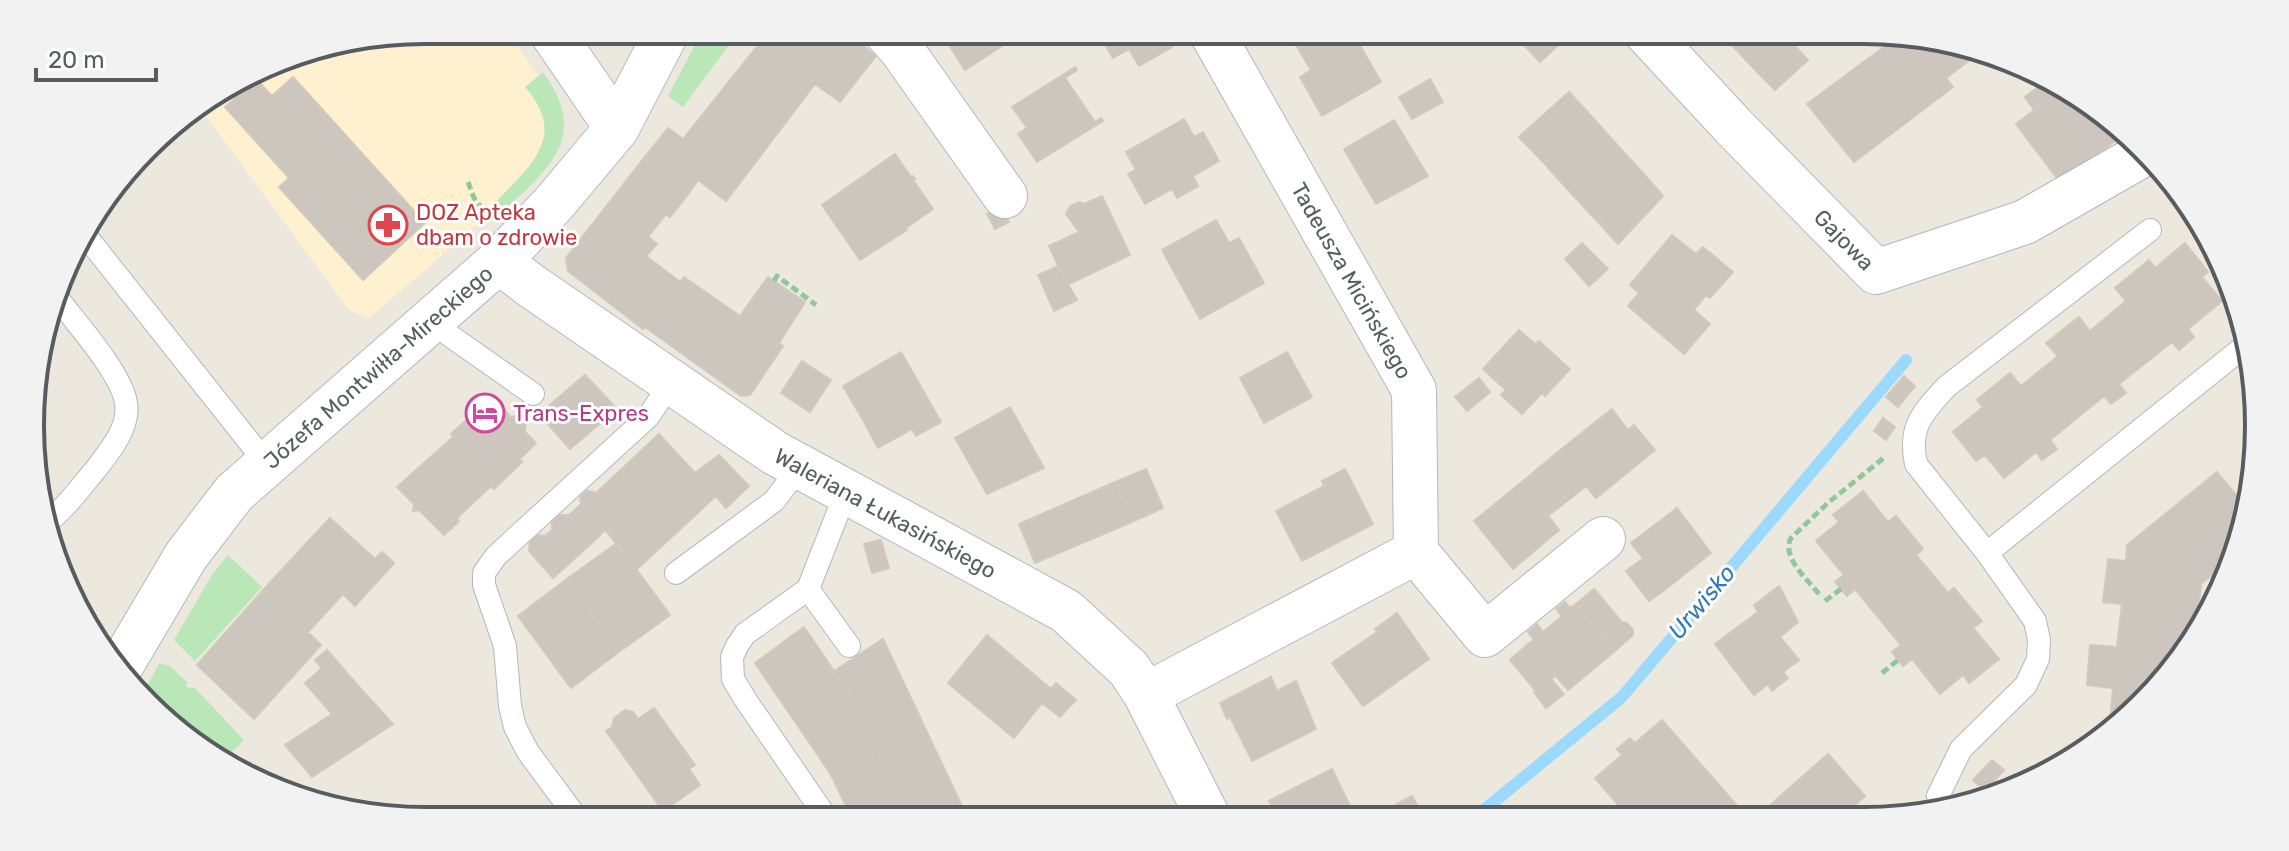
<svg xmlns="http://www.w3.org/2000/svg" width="2289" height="851" viewBox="0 0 2289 851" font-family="Rubik,sans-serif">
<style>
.commercial{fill:#fff1d0}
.green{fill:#b9e7b7}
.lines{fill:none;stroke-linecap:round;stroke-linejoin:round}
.stream{stroke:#9bd9ff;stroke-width:12}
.building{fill:#ccc6bf;stroke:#d1c9bc;stroke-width:2}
.lane-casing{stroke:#b4b7bd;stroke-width:24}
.street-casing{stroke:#b4b7bd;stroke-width:46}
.path{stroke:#90c89c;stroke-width:5;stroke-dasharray:8 4;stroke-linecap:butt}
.lane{stroke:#fff;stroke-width:22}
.street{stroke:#fff;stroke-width:44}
.labels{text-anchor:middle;stroke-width:6;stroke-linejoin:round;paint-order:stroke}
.health-label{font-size:22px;fill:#be3a42;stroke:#fff;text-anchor:start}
.street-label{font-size:22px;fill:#575c61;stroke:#fff}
.hotel-label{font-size:22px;fill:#b23c85;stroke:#fff;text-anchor:start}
.water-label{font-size:24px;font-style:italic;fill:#307ab9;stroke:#fff}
.rim{fill:none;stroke:#575c61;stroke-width:4}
</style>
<rect width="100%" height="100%" fill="#ece8dd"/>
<path class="commercial" d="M426 30H506L538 75 555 107 553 146 504 202 368 319 349 310 200 108 298 51Z"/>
<path class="green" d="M703 30H713L732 41 683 107 668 96Z
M543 72C592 140 546 170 497 217L490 208C526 169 571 139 525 87Z
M228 555 262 587 195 661 174 640 212 575Z
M160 663 171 667 187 682 186 687 195 688 244 740 224 759 185 740 142 694Z"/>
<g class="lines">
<path class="stream" d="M1473 819 1622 697 1906 360"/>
</g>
<path class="building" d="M770 30H843L876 56 840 102 815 84 726 201 698 180 689 193 644 158 668 128 683 139Z
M949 30H1024L1025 31 965 70 942 34Z
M1096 30H1163L1172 47 1139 66 1129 49 1113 58Z
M1287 30H1351L1381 82 1322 116 1300 77 1311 70Z
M1510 30H1575L1540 62Z
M1738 30H1810L1761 76 1727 40Z
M1900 35 1966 44 1982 51 1946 78 1953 87 1854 162 1807 104Z
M1794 45 1808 60 1775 90 1761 76Z
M1075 67 1077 70 1065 78 1095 122 1101 118 1103 121 1037 162 1018 134 1027 128 1012 107Z
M293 77 425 223 363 280 279 187 289 178 225 107 256 79 272 96Z
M1430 79 1443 102 1412 119 1399 97Z
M2045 82 2093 106 2068 125 2049 99 2034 110 2025 97Z
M1569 92 1594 119 1544 163 1519 137Z
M2049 99 2068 125 2093 106 2105 112 2124 134 2060 182 2016 124Z
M1184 119 1194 137 1203 132 1219 161 1193 176 1198 186 1177 198 1172 189 1145 204 1128 174 1136 170 1126 152Z
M1594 119 1618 146 1569 191 1544 163Z
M1394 120 1428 176 1376 204 1344 149Z
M1618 146 1642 172 1597 221 1569 191Z
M895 154 911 177 913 176 915 179 913 180 933 209 906 228 907 230 860 260 822 205Z
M644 158 689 193 670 217 666 214 648 237 657 244 646 256 680 282 643 329 568 271 566 258Z
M1642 172 1663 196 1618 244 1597 221Z
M1102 196 1130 255 1067 285 1049 246 1079 232 1066 214 1070 206 1079 202 1084 204Z
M1000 206 1009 222 995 229 987 214Z
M1216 220 1229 243 1239 238 1264 283 1200 319 1162 250Z
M1672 235 1696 254 1703 247 1733 272 1710 298 1706 295 1694 310 1710 324 1684 354 1628 306 1639 293 1630 285Z
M1582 243 1608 269 1589 286 1565 259Z
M2185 243 2208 272 2202 277 2222 301 2188 329 2194 337 2179 350 2172 342 2119 384 2126 393 2111 404 2104 396 2050 440 2057 449 2042 460 2036 452 2004 478 1985 455 1976 461 1953 432 1983 407 1977 400 2010 373 2021 386 2058 356 2046 343 2079 317 2090 331 2126 301 2115 288 2149 260 2155 268Z
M1058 266 1077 300 1054 311 1038 275Z
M684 277 740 316 768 277 805 302 779 343 783 346 750 395 741 396 645 327Z
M1519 330 1535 344 1539 341 1570 369 1545 396 1542 393 1522 414 1501 395 1506 390 1483 369Z
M901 352 921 387 863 420 843 386Z
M1287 352 1312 397 1264 423 1240 378Z
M802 361 831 380 810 412 781 393Z
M585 375 617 409 570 449 539 414Z
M1904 376 1915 386 1898 407 1886 397Z
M1479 378 1490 392 1467 411 1455 397Z
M921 387 937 415 878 448 863 420Z
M495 400 511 417 519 415 526 422 525 432 536 443 520 459 522 462 494 489 491 486 457 518 459 521 444 535 419 510 413 511 414 504 397 487 453 437 451 434 471 416 474 419Z
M1010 407 1044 468 987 494 955 438Z
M1612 409 1628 430 1634 425 1655 450 1596 498 1558 452Z
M937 415 941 422 916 436 912 429Z
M1883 418 1895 427 1886 440 1874 431Z
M659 434 695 473 630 532 596 493Z
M1558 452 1586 486 1567 501 1540 467Z
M719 455 749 486 726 508 716 496 636 570 608 533 621 521 630 532 695 473Z
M1540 467 1567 501 1548 516 1522 482Z
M1146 469 1163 508 1132 522 1115 482Z
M1345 469 1373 524 1302 561 1276 511 1324 486 1322 481Z
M2217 472 2247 508 2245 528 2233 558 2201 584 2196 636 2125 723 2109 733 2113 688 2087 685 2090 645 2117 647 2122 604 2103 602 2108 559 2126 561 2127 545Z
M1115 482 1132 522 1035 563 1019 524Z
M1522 482 1559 530 1513 569 1474 521Z
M587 491 594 492 621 521 608 533 605 530 593 542 569 515 581 504 580 497Z
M1863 491 1888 522 1896 516 1923 549 1916 555 1948 593 1954 588 1982 621 1973 628 1999 659 1969 683 1963 675 1940 694 1912 659 1903 666 1892 652 1901 645 1855 589 1847 596 1835 582 1844 575 1816 541 1839 522 1833 515Z
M1677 508 1711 553 1667 588 1631 543Z
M560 515H569L593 542 553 578 529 551 530 542 538 535 545 536 552 530V522Z
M330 518 375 559 382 552 394 563 355 606 343 594 308 632 264 589Z
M881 540 889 568 872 573 864 544Z
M617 543 670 615 620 651 567 579Z
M1644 558 1667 588 1649 601 1626 571Z
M567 579 620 651 571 688 518 616Z
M1779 586 1798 622 1780 637 1799 660 1783 672 1788 678 1772 691 1768 684 1754 695 1715 644 1758 612 1754 605Z
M264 589 321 645 254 719 197 665Z
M1594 589 1622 622 1603 637 1576 604Z
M1565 602 1570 608 1576 604 1615 651 1568 690 1528 644 1534 640 1528 632 1537 624 1543 632 1562 616 1556 609Z
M1397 613 1429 659 1363 706 1332 663 1377 632 1375 629Z
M1622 622 1627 623 1633 630V635L1615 651 1603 637Z
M804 627 884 744 873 753 871 762 861 769 851 767 846 762 830 773 755 663Z
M987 635 1051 689 1056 683 1076 700 1060 717 1042 703 1014 738 948 683Z
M883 639 961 804 929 820H853L830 773 846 762 851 767 861 769 871 762 873 753 884 744 834 671Z
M1528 644 1556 676 1551 679 1564 694 1546 708 1534 692 1536 691 1510 660Z
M327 650 361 689 332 714 305 683 322 668 315 660Z
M1271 677 1277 691 1296 681 1316 729 1252 761 1230 717 1227 719 1220 703Z
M361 689 393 724 312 777 285 745 332 714Z
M654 708 695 765 689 769 700 785 663 811 606 731 612 727 614 718 625 710 633 712 638 719Z
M1662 720 1748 818H1621L1626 814 1595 778 1622 755 1617 749 1630 738 1635 743Z
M1828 754 1865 796 1841 818H1780L1769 806Z
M1992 760 2004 770 1985 791 1973 780Z
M1332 769 1350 806 1325 819H1278L1269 801Z
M1412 796 1424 816 1400 819 1393 806Z
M1350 806 1356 819H1325Z"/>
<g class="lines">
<defs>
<path id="lane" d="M82 231 266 463
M433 317 449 335 533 394
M46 523C66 508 80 488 96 469 110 451 130 427 126 403 122 374 77 324 59 300
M1987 553 2246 345
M676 573 774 501 800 467
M808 589 849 646
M1941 810 1938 796 1961 749 2026 685 2038 659 2039 640 2035 621 1987 553 1916 464C1908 426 1923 413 1946 387L2150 230
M828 820 745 699 733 679 732 657 737 646 745 634 808 589 846 492
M579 821 528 752 515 727 510 706 505 646 484 585V573L496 556 648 417 671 383"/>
<g id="street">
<path d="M550 30 617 128"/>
<path d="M884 30 901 49 1005 196"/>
<path id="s1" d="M1210 30 1414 390 1416 552 1485 635 1603 539"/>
<path id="s2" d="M1644 30 1733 126 1876 272 2025 222 2142 155"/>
<path id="s3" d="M499 261 530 285 775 453 1066 611 1129 669 1146 695 1209 819"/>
<path id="s4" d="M119 669 186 556 234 493 499 261 555 202 617 128 668 30"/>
<path d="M1146 695 1416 552"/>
</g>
</defs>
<use href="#lane" class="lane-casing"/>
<use href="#street" class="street-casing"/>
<path class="path" d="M468 182 474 198 487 215
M774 281 777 276 816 305
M1819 594C1807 579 1781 557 1791 538L1829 502 1885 457
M1825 601 1841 589
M1882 673 1898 660"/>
<use href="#lane" class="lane"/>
<use href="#street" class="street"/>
</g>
<defs>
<symbol id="pharmacy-ring" viewBox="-11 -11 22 22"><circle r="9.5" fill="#fff" stroke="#e0444e" stroke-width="1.5"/><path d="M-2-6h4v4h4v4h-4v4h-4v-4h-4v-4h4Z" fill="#e0444e"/></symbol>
<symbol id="hotel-ring" viewBox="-11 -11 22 22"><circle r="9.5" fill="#fff" stroke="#d1479c" stroke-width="1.5"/><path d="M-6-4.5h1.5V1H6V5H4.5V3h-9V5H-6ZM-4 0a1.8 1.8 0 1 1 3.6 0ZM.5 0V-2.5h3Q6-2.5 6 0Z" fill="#d1479c"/></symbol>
</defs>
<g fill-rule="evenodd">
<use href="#pharmacy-ring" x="366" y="203" width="44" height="44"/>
<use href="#hotel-ring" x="463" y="391" width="44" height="44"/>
</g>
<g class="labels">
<g class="health-label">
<text x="416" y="220">DOZ Apteka<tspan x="416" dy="25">dbam o zdrowie</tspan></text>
</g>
<g class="street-label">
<text dy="8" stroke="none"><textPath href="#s2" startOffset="290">Gajowa</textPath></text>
<text dy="8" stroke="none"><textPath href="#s1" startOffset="288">Tadeusza Micińskiego</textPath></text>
<text dy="8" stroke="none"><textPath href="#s4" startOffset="402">Józefa Montwiłła-Mireckiego</textPath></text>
<text dy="8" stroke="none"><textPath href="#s3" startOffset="462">Waleriana Łukasińskiego</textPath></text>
</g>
<g class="hotel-label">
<text x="513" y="421">Trans-Expres</text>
</g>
<g class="water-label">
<text transform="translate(1702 602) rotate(-50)" y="8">Urwisko</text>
</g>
</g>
<path d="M0 0H2289V851H0ZM425 44H1864A381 381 0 0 1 2245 425V426A381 381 0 0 1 1864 807H425A381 381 0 0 1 44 426V425A381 381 0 0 1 425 44Z" fill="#f2f2f2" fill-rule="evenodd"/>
<path class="rim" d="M425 44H1864A381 381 0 0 1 2245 425V426A381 381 0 0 1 1864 807H425A381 381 0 0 1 44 426V425A381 381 0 0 1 425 44Z"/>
<path d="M36 68v12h120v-12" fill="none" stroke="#575c61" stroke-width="4"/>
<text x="48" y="68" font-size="24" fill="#575c61" stroke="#ffffff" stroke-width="6" paint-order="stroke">20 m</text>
</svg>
